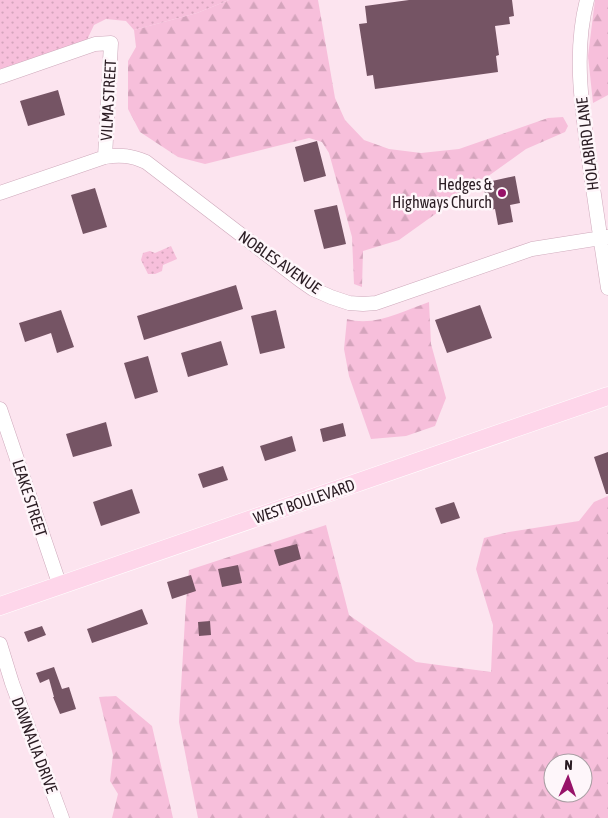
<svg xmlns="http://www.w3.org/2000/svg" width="608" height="818" viewBox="0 0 608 818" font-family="'Asap Condensed',sans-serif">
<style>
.forest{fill:url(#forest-firs);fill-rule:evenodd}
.park{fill:url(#park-dots)}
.building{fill:#755464}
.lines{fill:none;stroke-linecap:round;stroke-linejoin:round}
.minor-casing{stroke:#cea9bb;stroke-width:15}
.major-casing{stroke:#fff;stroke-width:19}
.minor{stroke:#fff;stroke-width:14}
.major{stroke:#fed6ea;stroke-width:18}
.poi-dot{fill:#971369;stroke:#fef6fa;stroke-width:2}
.labels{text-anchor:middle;stroke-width:5;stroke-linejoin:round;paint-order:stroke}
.street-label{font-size:16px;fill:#2a1c23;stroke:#fef6fa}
.poi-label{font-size:16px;fill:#2a1c23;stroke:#fef6fa;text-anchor:end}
</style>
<defs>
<pattern id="forest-firs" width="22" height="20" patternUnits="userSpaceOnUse" patternTransform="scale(1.25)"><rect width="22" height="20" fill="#f7bfdb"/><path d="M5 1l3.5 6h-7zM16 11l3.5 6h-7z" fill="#d4a4bc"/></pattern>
<pattern id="park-dots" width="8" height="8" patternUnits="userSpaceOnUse" patternTransform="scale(1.25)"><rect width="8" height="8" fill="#f7bfdb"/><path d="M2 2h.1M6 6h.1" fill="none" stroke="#d4a4bc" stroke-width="1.8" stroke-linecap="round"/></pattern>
</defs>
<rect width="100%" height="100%" fill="#fce4ef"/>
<path class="forest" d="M229 0H318L335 98 345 120 364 140 389 149 421 153 459 149 548 118 563 117 568 126 565 132 526 149 399 240 363 251 362 287 354 284 352 237 329 153 322 142 309 138 205 164 178 157 140 132 128 109V61L136 47 134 30 197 13Z
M595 0H608V95L593 103 588 56Z
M429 302 431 344 446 398 435 426 406 436 371 439 349 376 344 349 347 319C375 327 403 311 429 302Z
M608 496V818H198L179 722 186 602 189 570 326 525 349 615 416 662 491 672 493 625 476 569 484 538 509 532 579 521 594 502ZM553 763H583V793H553Z
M116 696 152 726 173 818H112L118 794 110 781 113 755 99 697Z"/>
<path class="park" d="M0 0H229L197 13 134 30 126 21 106 19 94 25 86 42 0 69Z
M171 246 177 259 163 265 162 271 155 274H148L141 260 143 253 150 251 155 253Z"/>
<path class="building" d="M409 0H512L514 16 509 17 510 24 495 26 499 55 496 56 498 72 375 89 373 75 367 76 359 24 367 23 365 6Z
M58 90 65 115 28 126 20 101Z
M317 141 326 176 304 182 295 147Z
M515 176 520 203 510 205 513 222 498 225 495 209 488 210 483 183Z
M95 188 107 227 83 234 71 195Z
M337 205 346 244 324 249 314 210Z
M236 285 243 309 144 340 137 316Z
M480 305 492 338 447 353 435 320Z
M61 310 74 347 57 353 51 333 25 342 19 323Z
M276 310 285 348 260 354 251 316Z
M221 341 228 365 188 377 181 353Z
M148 356 158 392 135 399 124 363Z
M106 422 112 446 73 457 66 434Z
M343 423 346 436 323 442 320 429Z
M292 436 296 451 265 461 260 446Z
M608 452V494H606L594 457Z
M223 466 228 480 203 488 198 474Z
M132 489 140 513 101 526 93 502Z
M454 502 460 518 441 524 435 508Z
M297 544 301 559 279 566 274 550Z
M238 565 242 583 222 587 218 569Z
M191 575 196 591 172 599 167 582Z
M142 609 148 624 92 643 87 629Z
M210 621 211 635 199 636 198 622Z
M42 626 46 635 28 642 24 632Z
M54 667 62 689 69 687 76 709 60 714 53 697H54L49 679 40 683 36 673Z"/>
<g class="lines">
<defs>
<path id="minor" d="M587 0C574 49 581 102 588 152 594 197 601 242 608 288
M0 77 95 44 111 43 105 157
M0 193 105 157C121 154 132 156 146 162L300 280 313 289 331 297 349 303 363 304 376 303 532 249 608 237
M0 409 60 586
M0 644 12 683 62 818"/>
<path id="major" d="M0 606 608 396"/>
</defs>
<use href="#minor" class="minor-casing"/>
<use href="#major" class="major-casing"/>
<use href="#minor" class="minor"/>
<use href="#major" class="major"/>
</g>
<circle class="poi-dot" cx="502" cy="193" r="5"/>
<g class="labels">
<g class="street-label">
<text transform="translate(108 100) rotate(-87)" y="6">VILMA STREET</text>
<text transform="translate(587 144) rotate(-97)" y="6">HOLABIRD LANE</text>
<text transform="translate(280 262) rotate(35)" y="6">NOBLES AVENUE</text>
<text transform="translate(30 498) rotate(72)" y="6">LEAKE STREET</text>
<text transform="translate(304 501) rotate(-19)" y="6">WEST BOULEVARD</text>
<text transform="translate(35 745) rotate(69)" y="6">DAWNALIA DRIVE</text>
</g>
<g class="poi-label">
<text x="492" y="190">Hedges &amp;<tspan x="492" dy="18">Highways Church</tspan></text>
</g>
</g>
<g transform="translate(568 778) rotate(2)"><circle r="24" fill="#fef6fa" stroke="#a99fa4"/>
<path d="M0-4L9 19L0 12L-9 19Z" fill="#971369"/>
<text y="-8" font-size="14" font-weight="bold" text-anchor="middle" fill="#2a1c23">N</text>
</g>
</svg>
